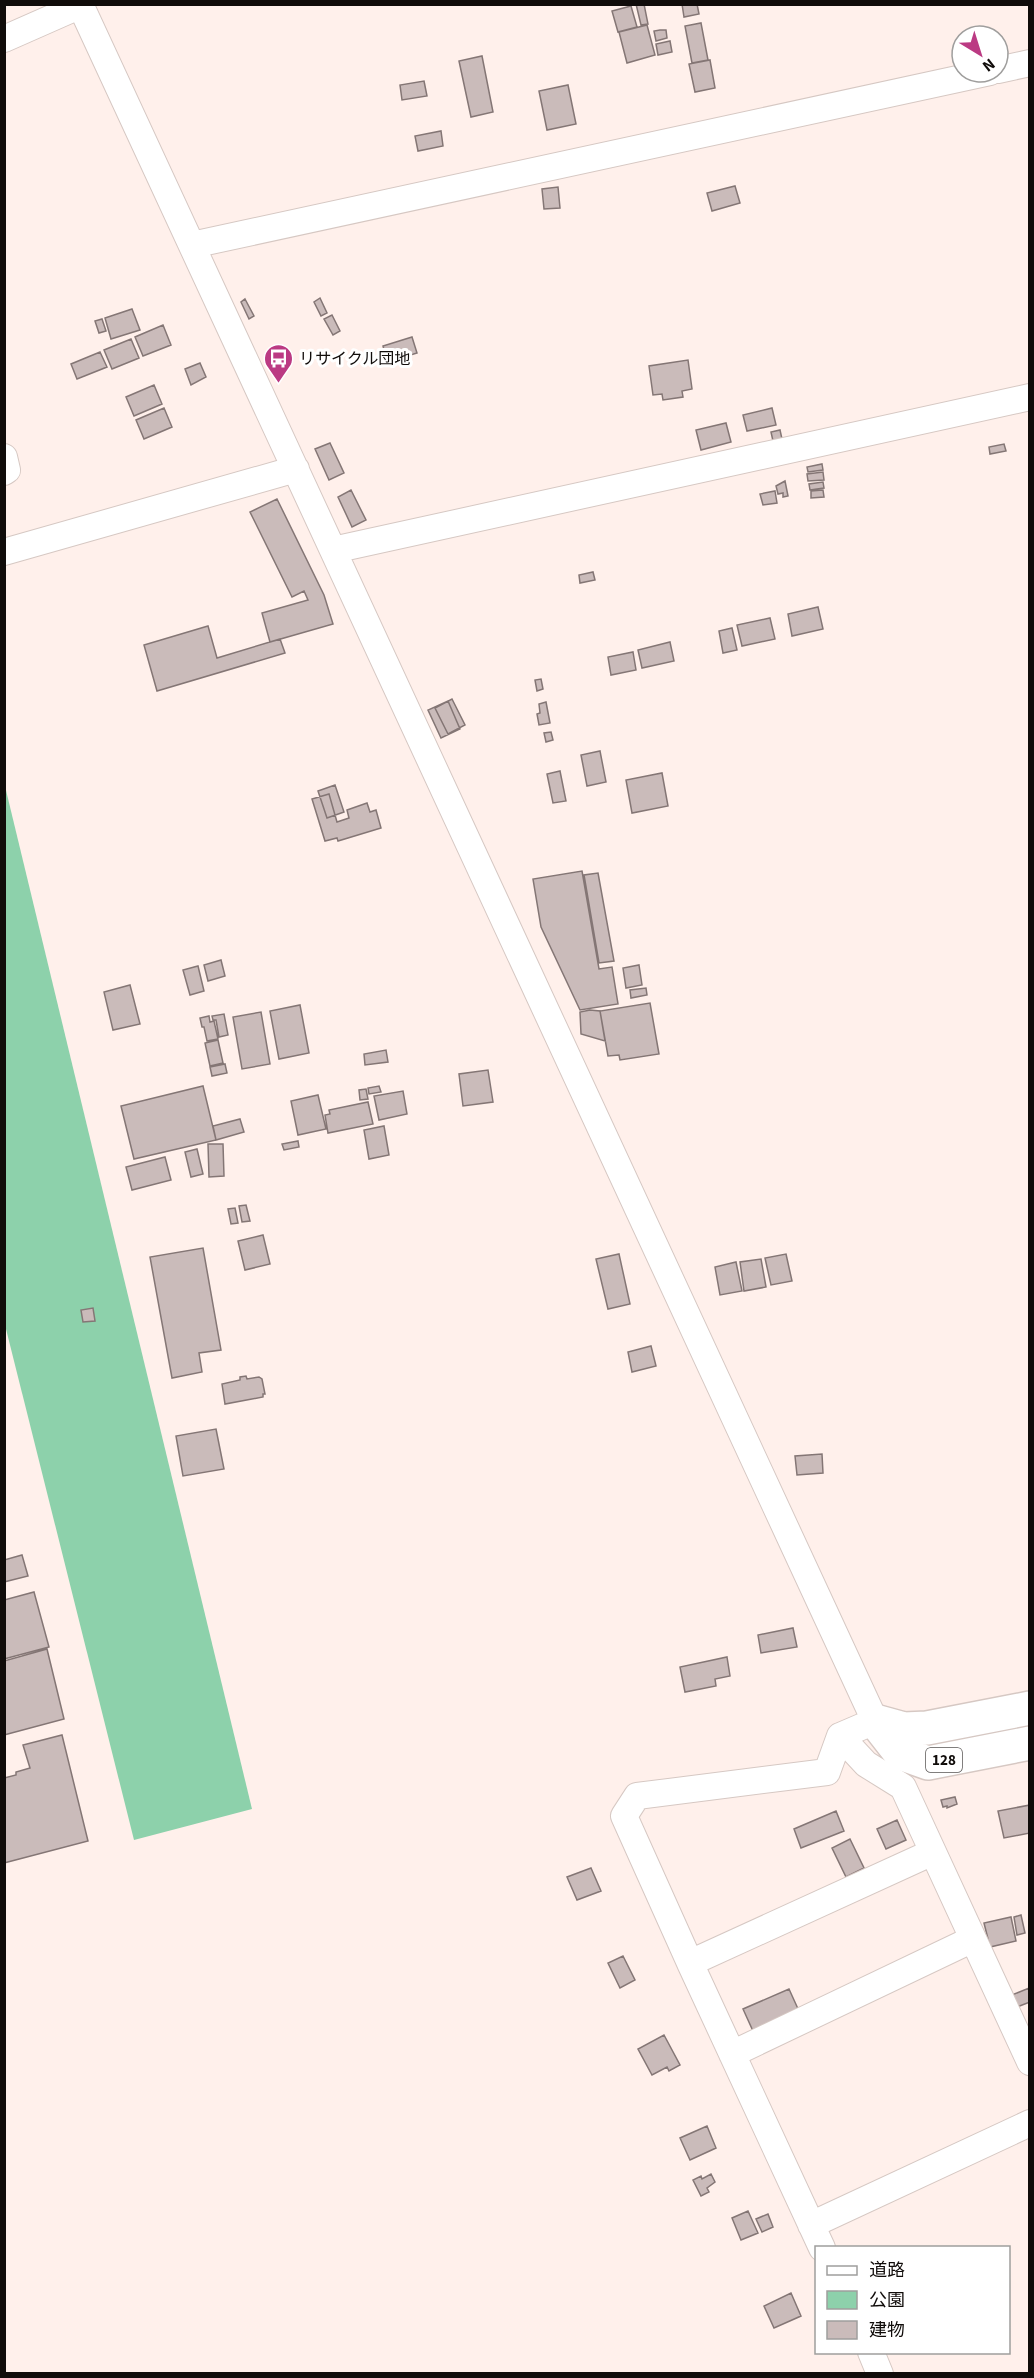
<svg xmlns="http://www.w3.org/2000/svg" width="1034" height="2378" viewBox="0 0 1034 2378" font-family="'Source Sans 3','Noto Sans JP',sans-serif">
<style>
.green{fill:#8dd1ab}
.building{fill:#cabbba;stroke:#847675;stroke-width:1.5}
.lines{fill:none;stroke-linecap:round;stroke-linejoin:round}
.minor-casing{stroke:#d6c8c3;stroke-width:28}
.major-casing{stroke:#d6c8c3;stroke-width:36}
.minor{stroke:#fff;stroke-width:26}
.major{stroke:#fff;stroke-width:33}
.labels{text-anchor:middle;stroke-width:6;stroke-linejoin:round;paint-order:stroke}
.shield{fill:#fff;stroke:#585554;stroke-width:1.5}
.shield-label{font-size:15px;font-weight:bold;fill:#100c0a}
.poi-label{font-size:16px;fill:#100c0a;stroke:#fff;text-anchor:start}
</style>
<rect width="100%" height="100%" fill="#fff0eb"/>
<path class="green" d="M4 782 252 1809 134 1840 5 1325Z"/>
<path class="building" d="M636 4H644L648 24 641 25Z
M682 4H697L699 14 684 17Z
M631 6 637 27 618 32 612 11Z
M701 23 708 60 692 63 685 26Z
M647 25 655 55 627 63 619 32Z
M660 30H666L667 38 656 41 654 31Z
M670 41 672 52 658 55 656 44Z
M482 56 493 112 471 117 459 61Z
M710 60 715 88 695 92 689 64Z
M424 81 427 96 402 100 400 85Z
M568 85 576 124 547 130 539 91Z
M441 131 443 146 418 151 415 136Z
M735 186 740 203 712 211 707 193Z
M558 187 560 208 544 209 542 189Z
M320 298 327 313 321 316 314 302Z
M245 299 254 316 249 319 241 302Z
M132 309 140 330 111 339 105 318Z
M332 315 340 331 333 335 324 319Z
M102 319 106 331 99 333 95 321Z
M163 325 171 345 143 356 135 337Z
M412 337 417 353 387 362 383 346Z
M131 339 139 358 112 369 104 350Z
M100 352 107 367 77 379 71 364Z
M688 360 692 389 682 391 683 397 663 400 662 394 653 395 649 366Z
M200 363 206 377 191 385 185 369Z
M154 385 162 404 134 416 126 397Z
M164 408 172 427 144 439 136 420Z
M772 408 776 425 747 431 743 415Z
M726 423 731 442 701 450 696 430Z
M780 430 782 439 773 441 771 432Z
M330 443 344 473 329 480 315 449Z
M1004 444 1006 451 990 454 989 447Z
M822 464 823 470 808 472 807 467Z
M823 472 824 480 808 481 807 474Z
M785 481 788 496 783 497V493L778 494 776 486Z
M823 482 824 488 810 490 809 484Z
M351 490 366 520 352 527 338 497Z
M823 490 824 497 811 498V491Z
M775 491 777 503 763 505 760 494Z
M277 499 324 595 333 624 270 642 262 613 308 600 304 591 292 597 250 512Z
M593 572 595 580 580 583 579 575Z
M818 607 823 629 792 636 788 614Z
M770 618 775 639 742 646 737 625Z
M208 626 217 658 280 639 285 653 157 691 144 645Z
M732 628 737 650 723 653 719 631Z
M670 642 674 661 642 668 638 650Z
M633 652 636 670 611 675 608 657Z
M541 679 543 689 537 691 535 680Z
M452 699 465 725 448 734 435 708Z
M448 701 460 729 441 738 428 710Z
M546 702 550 723 539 725 537 714 540 713 539 704Z
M551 732 553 740 546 742 544 733Z
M600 751 606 782 587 786 581 755Z
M560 771 566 801 553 803 547 774Z
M662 773 668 806 632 813 626 780Z
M335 785 344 812 327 818 318 791Z
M329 794 337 822 349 818 347 810 367 803 370 812 376 810 381 828 338 841 337 838 325 841 312 799Z
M582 871 599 969 612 967 618 1004 580 1010 541 927 533 879Z
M598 873 614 961 599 963 584 875Z
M221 960 225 976 208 981 204 965Z
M639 965 642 985 626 988 623 968Z
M198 966 204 991 190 995 183 970Z
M130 985 140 1024 113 1030 104 992Z
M646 988 647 995 631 998 630 990Z
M650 1003 659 1054 620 1060 619 1055 608 1056 600 1011Z
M300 1005 309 1053 279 1059 270 1011Z
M590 1010 600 1011 605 1041 581 1034 580 1012Z
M261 1012 270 1064 242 1069 233 1017Z
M224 1014 228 1035 219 1037 216 1020H213L212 1016Z
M209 1016 210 1022 214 1021 218 1039 207 1041 204 1027H202L200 1018Z
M218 1040 223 1063 210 1066 205 1043Z
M386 1050 388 1062 365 1065 364 1054Z
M225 1064 227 1073 212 1076 210 1067Z
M488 1070 493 1102 463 1106 459 1074Z
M203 1086 216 1140 134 1159 121 1106Z
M379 1086 381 1092 369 1094 368 1088Z
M366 1089 368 1099 360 1100 359 1090Z
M403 1091 407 1114 379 1120 374 1096Z
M318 1095 326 1129 298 1135 291 1101Z
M368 1102 373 1124 328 1133 325 1115 330 1114 329 1110Z
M240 1119 244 1132 216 1140 213 1126Z
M384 1126 389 1155 369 1159 364 1130Z
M298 1141 299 1147 284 1150 282 1144Z
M208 1144H223L224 1176 209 1177Z
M197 1149 203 1174 191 1177 185 1152Z
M165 1157 171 1180 132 1190 126 1167Z
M246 1205 250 1221 242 1222 239 1206Z
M235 1208 238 1223 231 1224 228 1209Z
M263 1235 270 1264 245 1270 238 1241Z
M203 1248 221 1350 199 1353 202 1372 172 1378 150 1257Z
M619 1254 630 1304 608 1309 596 1259Z
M786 1254 792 1281 771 1285 765 1258Z
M761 1259 766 1287 744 1291 740 1262Z
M736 1262 742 1291 720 1295 715 1267Z
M93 1308 95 1321 83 1322 81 1310Z
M651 1346 656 1366 632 1372 628 1352Z
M246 1376 247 1379 259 1377 262 1379 265 1394H263V1397L225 1404 222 1384 240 1380V1377Z
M216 1429 224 1469 183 1476 176 1436Z
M822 1454 823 1473 797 1475 795 1456Z
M22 1555 28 1576 4 1582V1560Z
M34 1592 49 1647 4 1659V1600Z
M793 1628 797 1647 761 1653 758 1635Z
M47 1649 64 1719 4 1735V1661Z
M727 1657 730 1676 715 1679 716 1686 685 1692 680 1667Z
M62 1735 88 1841 4 1863V1778L16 1775V1772L30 1768 23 1745Z
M955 1797 957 1804 947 1808V1806L943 1807 941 1800Z
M1030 1805V1833L1004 1838 998 1811Z
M836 1811 844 1831 801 1848 794 1829Z
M897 1820 906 1840 886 1849 877 1829Z
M850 1839 864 1868 846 1877 832 1848Z
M591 1868 601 1891 577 1900 567 1877Z
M1021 1915 1025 1933 1017 1935 1014 1917Z
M1011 1917 1016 1941 990 1947 984 1923Z
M623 1956 635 1980 620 1988 608 1963Z
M1029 1988 1030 2002 1017 2007 1012 1995Z
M789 1989 799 2011 753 2031 743 2009Z
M664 2035 680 2065 669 2071 667 2067 652 2075 638 2049Z
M707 2126 716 2148 690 2160 680 2138Z
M711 2174 715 2182 707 2188 709 2192 701 2196 693 2180 701 2176 702 2179Z
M748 2211 758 2233 741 2240 732 2218Z
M768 2214 773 2227 762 2232 756 2219Z
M791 2293 801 2316 774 2328 764 2306Z"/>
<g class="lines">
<defs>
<path id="minor" d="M80 4 875 1721 840 1736 827 1772 637 1796 624 1816 690 1963
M4 39 81 5
M998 70 1030 63
M192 245 990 72
M4 457 7 470 4 472
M333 550 1030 397
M4 552 296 469
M840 1736 866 1764 903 1787 1030 2062
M732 2054 973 1939
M811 2225 1030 2123
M822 2248 690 1963 933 1852
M871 2352 880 2374"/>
<path id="major" d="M875 1721 900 1753 928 1763 1030 1743
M875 1721 904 1729 927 1728 1030 1708"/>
</defs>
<use href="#minor" class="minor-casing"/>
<use href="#major" class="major-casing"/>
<use href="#minor" class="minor"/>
<use href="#major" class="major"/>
</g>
<defs>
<symbol id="bus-pin" viewBox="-11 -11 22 30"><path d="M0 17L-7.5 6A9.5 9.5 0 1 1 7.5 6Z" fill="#bb3a83" stroke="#fff"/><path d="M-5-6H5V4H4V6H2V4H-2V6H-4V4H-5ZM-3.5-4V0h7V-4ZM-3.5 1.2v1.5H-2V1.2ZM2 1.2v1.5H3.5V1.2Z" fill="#fff"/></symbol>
</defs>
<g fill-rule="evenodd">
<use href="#bus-pin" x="262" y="342" width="33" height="45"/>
</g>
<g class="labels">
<rect class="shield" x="926" y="1748" width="36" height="24" rx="4.5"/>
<g class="shield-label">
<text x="944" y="1765">128</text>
</g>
<g class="poi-label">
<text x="299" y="364">リサイクル団地</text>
</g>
</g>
<rect width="1034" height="2378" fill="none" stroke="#100c0a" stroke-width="12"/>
<rect x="815" y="2246" width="195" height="108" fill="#ffffff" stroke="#9f9e9d" stroke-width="1.5"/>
<rect x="827" y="2266" width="30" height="9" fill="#ffffff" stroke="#9f9e9d" stroke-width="1.5"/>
<text x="869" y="2276" font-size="18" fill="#100c0a">道路</text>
<rect x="827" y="2291" width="30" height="18" fill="#8dd1ab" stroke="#9f9e9d" stroke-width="1.5"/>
<text x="869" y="2306" font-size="18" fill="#100c0a">公園</text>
<rect x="827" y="2321" width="30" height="18" fill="#cabbba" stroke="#9f9e9d" stroke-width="1.5"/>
<text x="869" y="2336" font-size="18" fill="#100c0a">建物</text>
<g transform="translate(980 54) rotate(142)"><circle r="28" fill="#ffffff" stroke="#9f9e9d" stroke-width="1.5"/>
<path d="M0-4.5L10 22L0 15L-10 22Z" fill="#bb3a83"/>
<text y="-9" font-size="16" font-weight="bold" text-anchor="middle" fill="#100c0a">N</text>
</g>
</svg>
